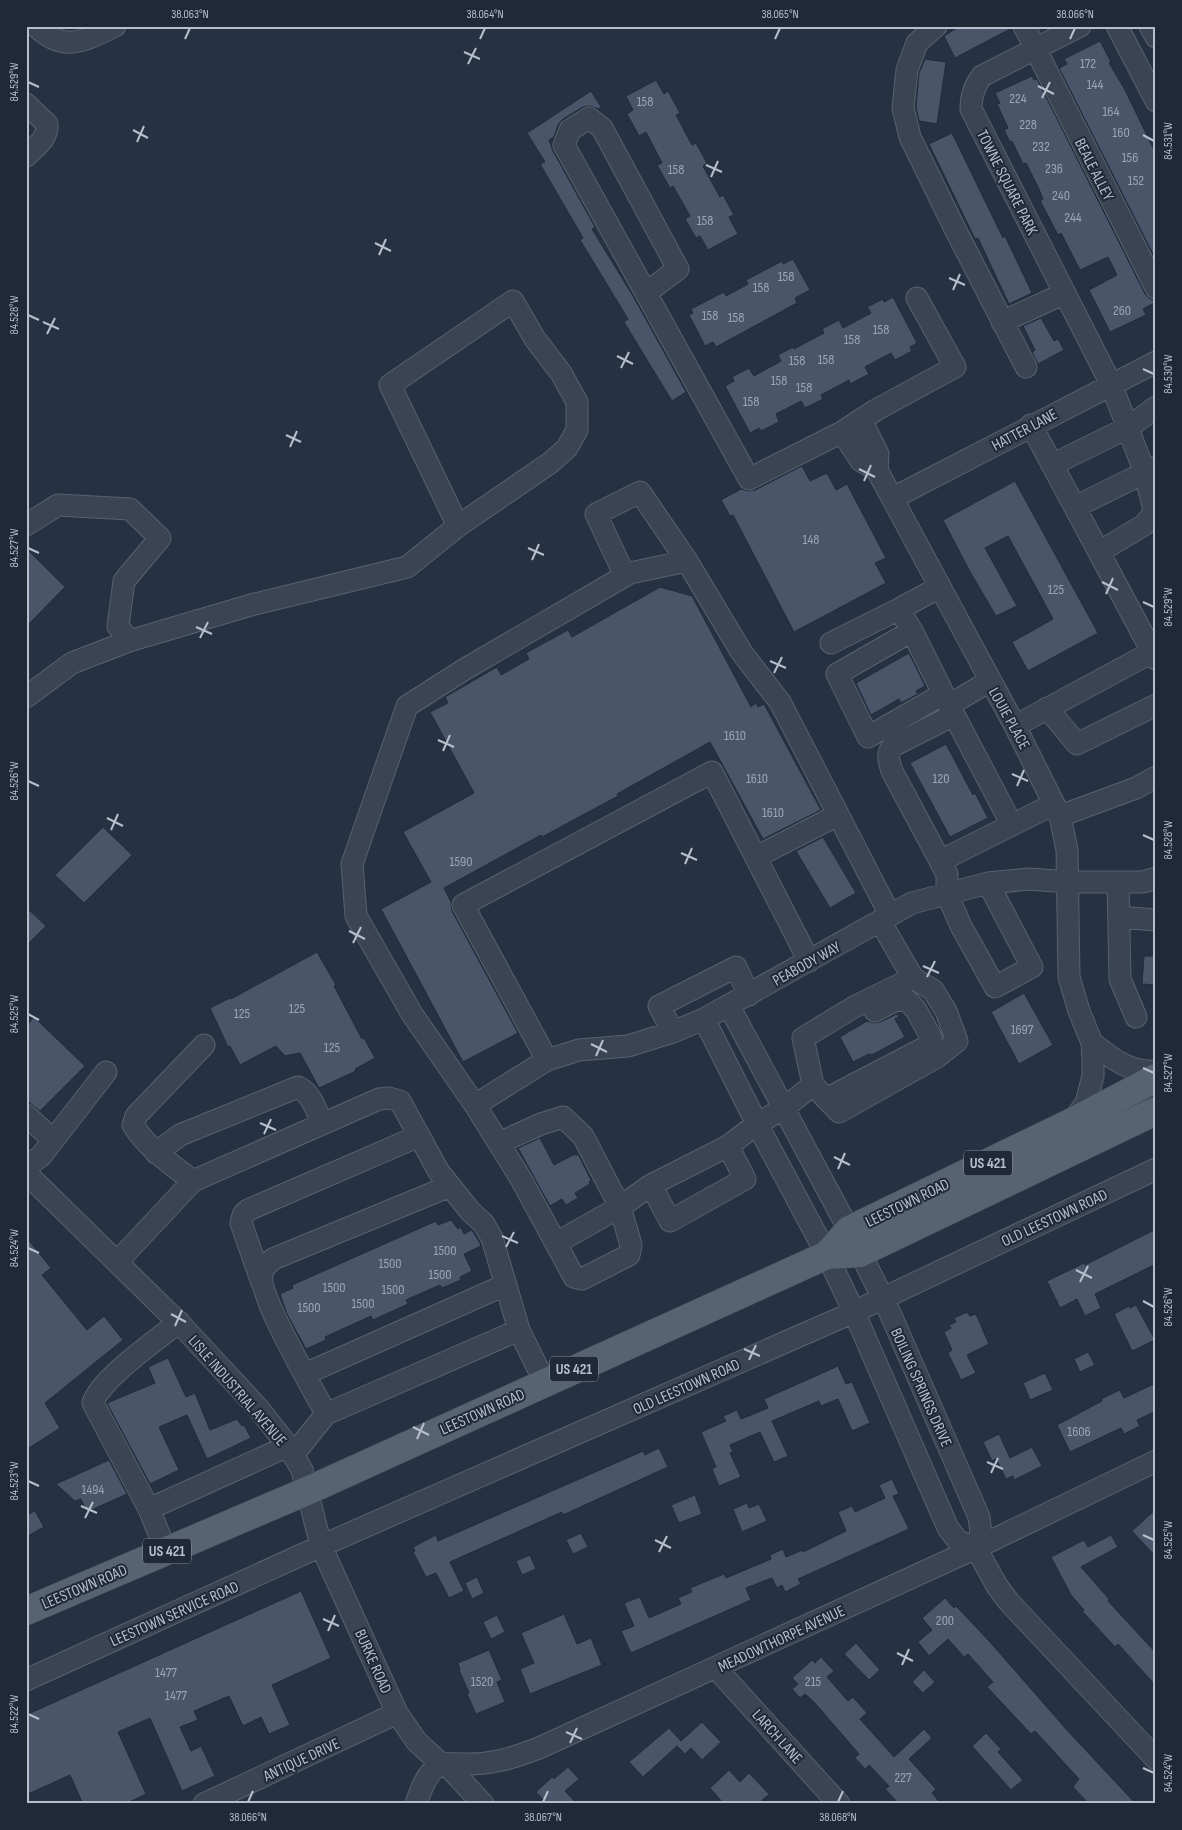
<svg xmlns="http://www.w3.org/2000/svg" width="1182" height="1830" viewBox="0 0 1182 1830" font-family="'Sofia Sans Condensed',sans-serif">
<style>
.building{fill:#495669;stroke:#212b3a}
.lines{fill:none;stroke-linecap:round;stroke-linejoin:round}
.minor-casing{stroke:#58626f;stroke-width:23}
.major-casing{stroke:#444d5b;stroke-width:29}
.minor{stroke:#3a4452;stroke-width:21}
.major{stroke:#586372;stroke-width:28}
.ticks{fill:none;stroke:#b7bfcc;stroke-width:2}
.labels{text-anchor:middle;stroke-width:4;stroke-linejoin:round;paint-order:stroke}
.number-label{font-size:14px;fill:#9ca5b3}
.shield{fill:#1f2938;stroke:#8992a0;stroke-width:1}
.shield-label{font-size:15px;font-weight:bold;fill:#b7bfcc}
.street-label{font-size:16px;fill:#b7bfcc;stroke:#1f2938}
.neatline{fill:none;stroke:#b7bfcc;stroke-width:2}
.ticks-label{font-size:12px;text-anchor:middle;fill:#b7bfcc}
</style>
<rect width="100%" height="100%" fill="#263243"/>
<path class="building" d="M960 26H1012V28L955 58 944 36Z
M1100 41 1111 62 1109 63 1124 88 1156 154V260L1059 68 1067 64 1064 59Z
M925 59 946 62 937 124 919 121 916 107 919 73Z
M1032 76 1034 80 1037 79 1145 294 1150 299 1156 300V302L1143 309 1146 315 1110 332 1089 290 1117 275 1108 257 1080 270 1061 233 1058 235 1046 212 1040 201 1043 199 1039 189 1026 163 1023 164 1012 141 1010 142 1004 130 1008 128 997 104 1000 103 995 93Z
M656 80 664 94 668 91 680 113 676 115 692 145 696 143 707 163 703 166 720 197 723 195 734 215 729 217 738 234 708 250 700 236 696 238 685 219 690 216 673 186 670 188 657 165 662 163 646 132 639 136 627 114 633 110 626 96Z
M591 91 601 107 598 109 590 106 583 107 563 119 558 125 554 137 549 140 553 151 595 227 592 229 633 296 686 392 672 401 624 322 628 319 580 240 583 238 540 164 545 162 527 133Z
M952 133 1003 238 1005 236 1032 293 1009 304 978 238 975 239 929 144Z
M793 259 810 290 795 298 797 303 716 347 713 342 705 346 689 315 693 313 691 309 724 292 726 296 748 284 746 280 782 261 783 264Z
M893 297 917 343 910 347 912 351 895 360 891 353 865 367 869 374 850 384 849 380 821 395 823 399 805 408 801 401 776 414 779 422 761 431 759 428 750 433 725 386 734 381 732 377 749 368 754 376 781 361 778 355 793 347 794 349 824 333 822 329 839 320 843 328 871 313 867 307 883 299 884 302Z
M1041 318 1054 341 1058 339 1064 350 1038 364 1032 352 1035 350 1023 326Z
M802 466 810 481 827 473 836 490 847 484 886 558 875 563 886 583 794 632 733 515 730 516 721 500 741 489 748 491 755 490Z
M1015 481 1098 633 1028 671 1012 642 1053 619 1008 536 985 548 1017 606 996 616 969 570 943 520Z
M26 548 65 587 26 627Z
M660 587 692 596 751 707 756 703 758 707 764 704 821 810 763 839 710 742 617 794 618 796 542 837 541 835 444 888 451 902 452 911 518 1033 463 1062 381 909 431 882 403 832 474 793 430 712 448 703 445 697 497 667 501 675 529 659 526 653 568 630 572 637Z
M909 653 925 686 916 691 918 694 901 703 899 699 871 715 856 683Z
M946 744 973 795 975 793 988 818 950 837 910 763Z
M103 827 132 855 84 903 55 875Z
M823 837 856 893 830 908 796 851Z
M26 907 46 926 26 946Z
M317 952 336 985 334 986 362 1039 364 1038 375 1058 355 1069 356 1071 319 1088 300 1053 285 1056 276 1046 240 1065 230 1046 228 1047 210 1008 230 998 231 999Z
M1144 956H1156V985L1142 984Z
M1024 993 1053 1045 1019 1064 991 1012Z
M897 1014 899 1017 895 1019 905 1037 872 1055 869 1054 853 1062 840 1037 867 1021 874 1023 880 1022Z
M34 1017 85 1066 40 1111 26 1100V1026Z
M540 1138 554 1165 575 1154 576 1156 578 1154 591 1180 589 1182 590 1184 575 1193 578 1198 566 1205 562 1199 550 1206 518 1148Z
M451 1220 458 1229 461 1227 464 1234 472 1230 480 1243 481 1246 464 1254 472 1271 460 1277 461 1280 442 1288 440 1285 406 1300 408 1304 373 1320 371 1316 325 1337 326 1340 306 1349 287 1314 280 1294 293 1288 292 1285 436 1221 438 1225Z
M1156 1229V1264L1095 1294 1101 1308 1085 1316 1077 1299 1060 1308 1047 1281 1084 1263 1085 1265Z
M26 1237 51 1268 42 1275 87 1330 104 1316 123 1340 45 1403 60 1428 26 1450Z
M1136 1305 1155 1340 1132 1351 1114 1314 1129 1306 1130 1308Z
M967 1312 970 1316 976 1314 989 1344 967 1355 976 1373 961 1380 948 1353 952 1350 944 1332 951 1328 949 1325 956 1322 954 1318Z
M1088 1352 1095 1365 1080 1372 1074 1359Z
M168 1358 186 1397 195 1393 210 1430 237 1419 242 1426 244 1425 251 1438 207 1459 187 1415 159 1427 179 1470 150 1484 107 1403 155 1383 148 1367Z
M838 1366 846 1384 852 1382 870 1423 852 1431 838 1399 821 1406 819 1401 772 1421 788 1456 774 1462 760 1432 730 1445 733 1452 730 1453 741 1477 719 1486 712 1469 716 1467 701 1432 726 1421 723 1416 737 1410 741 1419 768 1408 764 1399Z
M1045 1373 1053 1390 1030 1400 1023 1383Z
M1156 1383V1411L1137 1420 1140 1426 1124 1434 1121 1428 1070 1452 1057 1425 1102 1401 1101 1399 1120 1390 1124 1398Z
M999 1434 1010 1458 1032 1447 1042 1466 1014 1480 1013 1476 1006 1479 996 1459 992 1461 983 1442Z
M659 1448 668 1467 563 1515 562 1512 450 1562 464 1591 449 1598 436 1573 426 1577 413 1552 415 1551 413 1547 436 1535 438 1541 643 1451 645 1455Z
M109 1460 127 1494 87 1512 81 1499 75 1501 56 1484Z
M892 1479 899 1494 893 1496 909 1529 798 1579 801 1584 785 1592 782 1585 777 1588 772 1578 746 1588 751 1600 631 1653 621 1631 634 1626 624 1603 640 1597 649 1618 681 1604 678 1598 692 1592 690 1588 724 1574 726 1578 771 1559 770 1555 783 1549 786 1557 803 1550V1552L846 1531 838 1512 852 1506 855 1512 885 1498 879 1485Z
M695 1495 702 1514 679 1523 671 1505Z
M747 1503 749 1508 759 1504 767 1521 742 1532 733 1509Z
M1156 1509V1557L1132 1531Z
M35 1511 44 1527 26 1537V1515Z
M581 1533 588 1547 573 1554 566 1540Z
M1111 1535 1118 1547 1081 1567 1109 1599 1108 1601 1156 1653V1686L1118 1644 1115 1647 1082 1611 1084 1610 1071 1595 1051 1557 1084 1540 1088 1547Z
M530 1555 536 1569 522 1575 516 1561Z
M477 1577 484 1593 472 1599 465 1583Z
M301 1591 331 1658 272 1685 290 1725 269 1734 261 1717 243 1726 229 1696 194 1711 198 1720 180 1727 191 1751 201 1746 215 1776 182 1791 150 1718 118 1732 146 1794 125 1804H83L70 1775 26 1795V1715Z
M945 1598 954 1608 956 1606 990 1642 1066 1729 1136 1804H1089L1073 1787 1079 1779 1035 1731 1031 1734 987 1687 993 1682 968 1654 964 1657 948 1639 929 1656 918 1642 932 1630 922 1618Z
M564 1614 577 1644 591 1638 602 1665 530 1694 520 1669 534 1663 521 1633Z
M497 1615 505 1632 491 1639 483 1622Z
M856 1643 880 1670 869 1680 844 1654Z
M489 1650 502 1680 497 1682 505 1702 476 1714 467 1694 469 1693 459 1670H460L458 1663Z
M821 1657 834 1671 827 1677 848 1701 853 1697 867 1713 860 1719 894 1757 924 1729 932 1738 909 1759 936 1789 932 1793 941 1804H899L885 1789 889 1786 869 1765 865 1769 855 1758 859 1754 814 1702 805 1694 800 1698 792 1689 798 1684 792 1678 812 1660 815 1663Z
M924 1670 935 1682 923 1693 912 1682Z
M702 1722 721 1742 702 1760 691 1748 685 1754 677 1746 643 1777 629 1762 669 1728 681 1741Z
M986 1733 1001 1749 998 1752 1023 1780 1011 1790 972 1746Z
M568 1767 579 1779 565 1791 577 1804H547L536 1792 552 1777 554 1779Z
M729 1770 740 1782 749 1773 769 1794 758 1804H724L710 1788Z"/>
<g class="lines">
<defs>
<path id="minor" d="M36 26C64 54 86 40 115 26
M936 26 917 43 907 70 903 108 910 137 956 231 1026 367
M1024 26 1156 288
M1080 26 982 76C974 86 971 96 971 109L1111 384 1145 473 1156 518
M1117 26 1156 101
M1150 26 1156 37
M26 104 47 124C48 139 36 146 26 156
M646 293 678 269 602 128 589 118 570 130 564 145 749 479 842 432 876 410 955 367 917 298
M1002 322 1065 293
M861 420 878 454 877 470
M1031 425 1156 659
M842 432 861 461 877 470
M1052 465 1129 427 1156 407
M877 470 1015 726 1060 816 1067 850 1069 977 1079 1011 1092 1043 1093 1059V1076L1086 1103 1072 1122
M893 498 1156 362
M1075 507 1156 467
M26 525 58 505 130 509 160 538 124 581 118 626 129 641
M1099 552 1144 525 1156 511
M625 576 596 514 640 492 687 561
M899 609 940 587
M912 631 837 674 868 737 943 694
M831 643 899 609 912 631 949 705
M990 681 949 705 954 715 1012 825 1054 804
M26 697 72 663 129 641 251 605 407 567 458 526 550 463 567 448 577 430V402L561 373 535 339 513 301 390 385 458 526
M1047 708 1077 744 1156 705
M954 715 893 746C886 754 889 761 892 771L947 874V894L961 926 995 987 1032 967 988 883
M1015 726 1156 650
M1060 816 1136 788 1156 777
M756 857 838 815
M940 861 1012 825
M1118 882 1120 979 1136 1017
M890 915 780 702 742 653 687 561 630 573 465 669 407 706 352 864 356 916 412 1014 475 1105 547 1060 579 1050 628 1046 673 1032 704 1019 912 903 988 883 1029 879 1068 882H1143L1156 878
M1119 917 1156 920
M880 921 913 978 933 990 946 1011 957 1041 937 1057 839 1112 813 1085 803 1038 854 1007 913 978
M729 1006 849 1230 890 1313 979 1517 981 1533 976 1548
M704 1019 757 1124 827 1255 854 1312 948 1528 958 1541 976 1548 997 1586 1009 1602 1156 1759
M673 1032 659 1006 736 967 749 995
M1092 1043C1112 1058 1129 1073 1156 1071
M547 1060 463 905 712 772 809 961
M826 1099 926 1047 931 1037 916 1010 908 1001 896 1000 875 1011
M475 1105 521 1179 574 1277 582 1279 629 1255 631 1245 620 1207 583 1136 563 1117 541 1124 499 1143
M26 1115 53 1140
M156 1153 180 1135 298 1087C312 1094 316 1110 322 1124
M26 1167 41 1156 106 1072
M26 1173 183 1327 259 1409 288 1446 302 1470 321 1546 397 1713 417 1742 438 1761 446 1764 483 1804
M193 1181C171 1164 148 1149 133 1125L136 1116 204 1045
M651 1185 670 1221 745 1179 728 1146
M556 1243 620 1207 651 1185 728 1146 757 1124 784 1108 813 1085
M117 1262 193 1181 379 1099 389 1098 400 1101 439 1172 470 1211 484 1224 492 1238 519 1330 545 1383
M262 1283 241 1223 243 1215 248 1210 419 1136
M305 1374 505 1285
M326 1414C315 1392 254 1290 263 1271 264 1267 270 1262 273 1259L450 1186
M293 1455 326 1414 519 1330
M149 1509 93 1403C100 1379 158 1339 179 1322
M166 1551 149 1509 288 1446
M716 1668 839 1804
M26 1680 321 1546 854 1312 1156 1169
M204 1804 397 1713
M416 1804C420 1792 426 1774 437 1767 444 1762 455 1764 463 1764 491 1765 513 1758 539 1748L976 1548 1156 1461"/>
<path id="major" d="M827 1255 849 1230 1072 1122 1156 1078
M26 1611 307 1491 827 1255 860 1253 1156 1111"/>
</defs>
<use href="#minor" class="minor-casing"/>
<use href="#major" class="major-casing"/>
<use href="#minor" class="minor"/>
<use href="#major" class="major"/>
</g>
<path class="ticks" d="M185 39 190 28M480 39 485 28M775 39 780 28M1070 39 1075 28M464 52 480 59M468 64 476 48M28 82 39 87M1038 86 1054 94M1042 98 1050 82M133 130 148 138M1143 135 1154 141M137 142 144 126M706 165 722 172M711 177 718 161M375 243 391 251M379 255 386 239M949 278 965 285M953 290 960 274M28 315 39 320M43 322 59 329M47 334 55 318M617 356 633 364M621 368 629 352M1143 369 1154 374M286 435 301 442M290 447 297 431M859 469 875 477M864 481 871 465M28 548 39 553M528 548 544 555M532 560 539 544M1102 582 1118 590M1106 594 1113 578M1143 602 1154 607M196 627 212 634M200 638 208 622M770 661 786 668M774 673 782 657M438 740 454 747M443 751 450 735M1012 774 1028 781M28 781 39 786M1017 786 1024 770M107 818 123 826M111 830 118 814M1143 835 1154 840M681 853 697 860M685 864 692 848M349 931 365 939M353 943 361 927M923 966 939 973M927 977 935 961M28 1014 39 1020M591 1044 607 1052M596 1056 603 1040M1143 1068 1154 1073M260 1123 276 1130M264 1134 271 1119M834 1157 850 1165M838 1169 845 1153M502 1236 518 1243M506 1247 514 1232M28 1248 39 1253M1076 1270 1092 1278M1080 1282 1088 1266M1143 1301 1154 1307M171 1314 186 1322M175 1326 182 1310M744 1349 760 1356M749 1360 756 1345M413 1427 429 1435M417 1439 424 1423M987 1462 1003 1469M991 1473 998 1458M28 1481 39 1486M81 1506 97 1513M85 1518 93 1502M1143 1535 1154 1540M655 1540 671 1548M659 1552 667 1536M323 1619 339 1626M328 1631 335 1615M897 1653 913 1661M902 1665 909 1649M28 1714 39 1719M566 1732 582 1739M570 1743 577 1728M1143 1768 1154 1773M248 1802 253 1791M543 1802 548 1791M838 1802 843 1791"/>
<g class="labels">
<g class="number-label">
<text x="1088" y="68">172</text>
<text x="1095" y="89">144</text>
<text x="1018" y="103">224</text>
<text x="645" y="106">158</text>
<text x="1111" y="116">164</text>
<text x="1028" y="129">228</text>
<text x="1121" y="137">160</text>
<text x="1041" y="151">232</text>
<text x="1130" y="162">156</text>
<text x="1054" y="173">236</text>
<text x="676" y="174">158</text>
<text x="1136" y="185">152</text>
<text x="1061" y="200">240</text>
<text x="1073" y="222">244</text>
<text x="705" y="225">158</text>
<text x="786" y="281">158</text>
<text x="761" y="292">158</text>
<text x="1122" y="315">260</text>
<text x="710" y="320">158</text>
<text x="736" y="322">158</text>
<text x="881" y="334">158</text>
<text x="852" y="344">158</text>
<text x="826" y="364">158</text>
<text x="797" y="365">158</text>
<text x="779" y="385">158</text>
<text x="804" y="392">158</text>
<text x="751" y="406">158</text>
<text x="811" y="544">148</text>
<text x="1056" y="594">125</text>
<text x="735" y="740">1610</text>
<text x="757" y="783">1610</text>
<text x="941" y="783">120</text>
<text x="773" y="817">1610</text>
<text x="461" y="866">1590</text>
<text x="297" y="1013">125</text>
<text x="242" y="1018">125</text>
<text x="1022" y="1034">1697</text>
<text x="332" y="1052">125</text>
<text x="445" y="1255">1500</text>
<text x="390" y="1268">1500</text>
<text x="440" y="1279">1500</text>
<text x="334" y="1292">1500</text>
<text x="393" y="1294">1500</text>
<text x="363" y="1308">1500</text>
<text x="309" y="1312">1500</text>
<text x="1079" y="1436">1606</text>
<text x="93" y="1494">1494</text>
<text x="945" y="1625">200</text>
<text x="166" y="1677">1477</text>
<text x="482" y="1686">1520</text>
<text x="813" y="1686">215</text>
<text x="176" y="1700">1477</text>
<text x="903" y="1782">227</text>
</g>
<g class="shield">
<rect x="964" y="1150.5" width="48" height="25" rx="4"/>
<rect x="550" y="1356.5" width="48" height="25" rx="4"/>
<rect x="143" y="1538.5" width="48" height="25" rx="4"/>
</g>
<g class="shield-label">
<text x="988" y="1168">US 421</text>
<text x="574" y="1374">US 421</text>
<text x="167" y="1556">US 421</text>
</g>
<g class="street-label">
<text transform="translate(1095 169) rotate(63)" y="6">BEALE ALLEY</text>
<text transform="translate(1008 182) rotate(63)" y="6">TOWNE SQUARE PARK</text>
<text transform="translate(1024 429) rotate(-28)" y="6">HATTER LANE</text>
<text transform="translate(1010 718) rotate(61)" y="6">LOUIE PLACE</text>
<text transform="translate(806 963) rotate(-29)" y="6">PEABODY WAY</text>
<text transform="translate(907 1202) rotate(-26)" y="6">LEESTOWN ROAD</text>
<text transform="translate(1054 1217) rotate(-25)" y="6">OLD LEESTOWN ROAD</text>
<text transform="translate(686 1386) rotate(-24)" y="6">OLD LEESTOWN ROAD</text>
<text transform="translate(922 1387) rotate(66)" y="6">BOILING SPRINGS DRIVE</text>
<text transform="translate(238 1390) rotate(49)" y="6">LISLE INDUSTRIAL AVENUE</text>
<text transform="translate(482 1411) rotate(-24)" y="6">LEESTOWN ROAD</text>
<text transform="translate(84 1586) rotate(-23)" y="6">LEESTOWN ROAD</text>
<text transform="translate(174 1613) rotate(-24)" y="6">LEESTOWN SERVICE ROAD</text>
<text transform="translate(781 1638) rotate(-25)" y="6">MEADOWTHORPE AVENUE</text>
<text transform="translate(374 1661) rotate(66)" y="6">BURKE ROAD</text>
<text transform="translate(778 1736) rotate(48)" y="6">LARCH LANE</text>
<text transform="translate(301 1759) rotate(-25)" y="6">ANTIQUE DRIVE</text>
</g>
</g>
<rect width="1182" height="1830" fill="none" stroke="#1f2938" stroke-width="55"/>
<rect x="28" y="28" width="1126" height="1774" class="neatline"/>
<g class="ticks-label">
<text x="190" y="18">38.063°N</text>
<text x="485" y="18">38.064°N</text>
<text x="780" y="18">38.065°N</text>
<text x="1075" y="18">38.066°N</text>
<text transform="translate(14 82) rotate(-90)" y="4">84.529°W</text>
<text transform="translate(1168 141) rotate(-90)" y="4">84.531°W</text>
<text transform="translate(14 315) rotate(-90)" y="4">84.528°W</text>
<text transform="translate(1168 374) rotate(-90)" y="4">84.530°W</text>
<text transform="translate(14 548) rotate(-90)" y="4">84.527°W</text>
<text transform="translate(1168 607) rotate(-90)" y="4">84.529°W</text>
<text transform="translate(14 781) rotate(-90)" y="4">84.526°W</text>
<text transform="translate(1168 840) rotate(-90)" y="4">84.528°W</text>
<text transform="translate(14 1014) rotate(-90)" y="4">84.525°W</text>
<text transform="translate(1168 1073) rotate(-90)" y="4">84.527°W</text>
<text transform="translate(14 1248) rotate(-90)" y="4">84.524°W</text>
<text transform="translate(1168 1307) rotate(-90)" y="4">84.526°W</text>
<text transform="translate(14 1481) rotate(-90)" y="4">84.523°W</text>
<text transform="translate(1168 1540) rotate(-90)" y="4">84.525°W</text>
<text transform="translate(14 1714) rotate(-90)" y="4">84.522°W</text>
<text transform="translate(1168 1773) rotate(-90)" y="4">84.524°W</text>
<text x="248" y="1821">38.066°N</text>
<text x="543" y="1821">38.067°N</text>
<text x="838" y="1821">38.068°N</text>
</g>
</svg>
